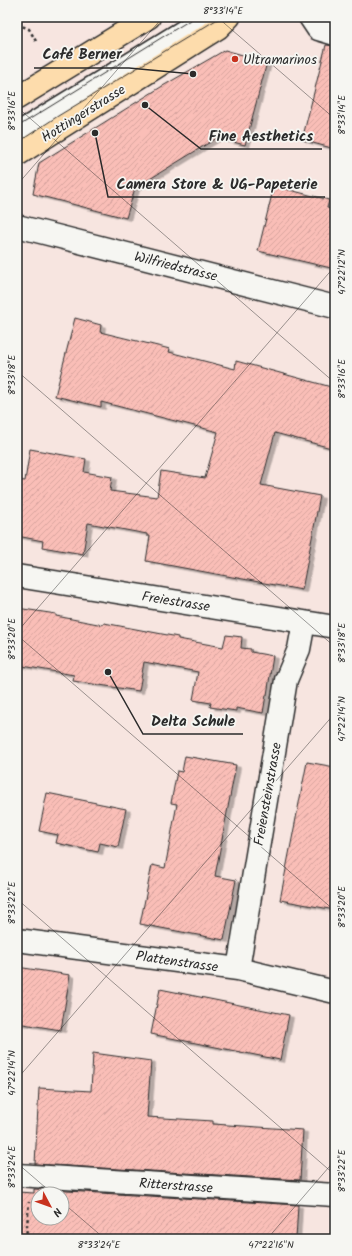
<svg xmlns="http://www.w3.org/2000/svg" width="352" height="1256" viewBox="0 0 352 1256" font-family="Kalam,sans-serif">
<style>
.building{fill:url(#building-hatch);stroke:#2b2b2b;fill-rule:evenodd;filter:url(#shadow)}
.lines{fill:none;stroke-linecap:round;stroke-linejoin:round}
.minor-casing{stroke:#2b2b2b;stroke-width:25}
.major-casing{stroke:#2b2b2b;stroke-width:25}
.path{stroke:#2b2b2b;stroke-width:2.5;stroke-dasharray:3 3;stroke-linecap:butt}
.minor{stroke:#f6f6f2;stroke-width:22}
.major{stroke:#fddcac;stroke-width:22}
.tram{stroke:#2b2b2b;stroke-width:1}
.ticks{fill:none;stroke:#2b2b2b;stroke-width:1;stroke-opacity:0.45}
.poi-dot{fill:#c8321e;stroke:#f6f6f2;stroke-width:1.5}
.labels{text-anchor:middle;stroke-width:3.5;stroke-linejoin:round;paint-order:stroke}
.poi-label{font-size:14px;fill:#2b2b2b;stroke:#f6f6f2;text-anchor:start}
.street-label{font-size:14px;fill:#2b2b2b;stroke:#f6f6f2}
.leader{fill:none;stroke:#2b2b2b;stroke-width:1.5}
.callout-dot{fill:#2b2b2b;stroke:#f6f6f2;stroke-width:1.5}
.callout-label{font-size:15px;text-anchor:middle;font-weight:bold;fill:#2b2b2b;stroke:#f6f6f2;stroke-width:3.5;stroke-linejoin:round;paint-order:stroke}
.neatline{fill:none;stroke:#2b2b2b;stroke-width:1.5}
.ticks-label{font-size:10px;text-anchor:middle;fill:#2b2b2b}
</style>
<defs>
<pattern id="building-hatch" width="6" height="6" patternUnits="userSpaceOnUse"><rect width="6" height="6" fill="#fabeb7"/><path d="M-1 1l2-2M0 6l6-6M5 7l2-2" fill="none" stroke="#d6a39e"/></pattern>
<filter id="shadow"><feDropShadow dx="4.5" dy="2.5" stdDeviation="0" flood-color="#0004"/></filter>
</defs>
<rect width="100%" height="100%" fill="#f7e5e0"/>
<filter id="ink" filterUnits="userSpaceOnUse"><feTurbulence type="fractalNoise" baseFrequency=".025" numOctaves="2"/><feDisplacementMap in="SourceGraphic" scale="8" xChannelSelector="R" yChannelSelector="G"/><feConvolveMatrix kernelMatrix="1 2 1 2 8 2 1 2 1" color-interpolation-filters="sRGB"/></filter>
<g filter="url(#ink)">
<path class="building" d="M326 45 335 46V149L302 140Z
M225 50 267 62 245 145 217 138 202 147 135 188 126 218 33 194 39 163 161 87Z
M274 186 329 200 327 208 335 210V252L331 268 258 251Z
M75 318 101 325 100 332 170 349 169 352 235 369 236 361 335 388V449L275 433 261 485 320 496 302 590 146 561 150 536H147V534L88 523 83 554 42 547 43 541 17 536V480L25 481 30 449 86 459 84 472 112 477 110 491 157 497 161 471 205 478 218 432 101 402V407L55 396Z
M17 608 56 614V616L103 625 104 623 178 637V639L223 647 226 635 242 637 241 648 251 649V652L273 656 267 695H266L263 713 236 708V711L210 707 211 703 193 700 198 672 144 662 139 691 73 681 74 675 17 665Z
M185 756 236 765 215 876 236 880 224 940 140 924 152 865 165 868 177 804 171 803 177 771 182 772Z
M307 762 335 767V910L280 900Z
M47 793 126 809 118 847 100 843 98 852 56 843 58 835 39 831Z
M17 967 70 975 61 1030 17 1023Z
M160 989 289 1015 280 1060 151 1034Z
M93 1053 151 1061 147 1117 213 1121V1124L303 1130 300 1180 35 1164 39 1088 91 1091Z
M34 1189 298 1205 296 1239H17V1192L34 1193ZM38 1194H62V1218H38Z"/>
<g class="lines">
<defs>
<path id="minor" d="M310 17 318 29 335 34
M17 134 207 17
M17 226 335 307
M17 576 335 627
M17 940 238 969 335 992
M238 969 286 680 299 649 304 622
M17 1175 335 1195"/>
<path id="major" d="M17 98 149 17
M17 155 202 38 218 28 229 17"/>
</defs>
<use href="#minor" class="minor-casing"/>
<use href="#major" class="major-casing"/>
<path class="path" d="M17 24 29 29 37 43
M26 1239 29 1202"/>
<use href="#minor" class="minor"/>
<use href="#major" class="major"/>
<path class="tram" d="M17 127 195 17
M17 143 58 116 221 17"/>
</g>
</g>
<path class="ticks" d="M217 17 335 119M17 107 335 383M17 185 163 17M17 371 335 647M17 632 335 266M17 635 335 911M17 899 335 1175M17 1079 335 713M17 1163 53 1194M62 1202 105 1239M267 1239 335 1160"/>
<circle class="poi-dot" cx="235" cy="59" r="4"/>
<g class="labels">
<g class="poi-label">
<text x="243" y="64">Ultramarinos</text>
</g>
<g class="street-label">
<text transform="translate(83 113) rotate(-32)" y="5">Hottingerstrasse</text>
<text transform="translate(176 266) rotate(14)" y="5">Wilfriedstrasse</text>
<text transform="translate(176 601) rotate(9)" y="5">Freiestrasse</text>
<text transform="translate(267 794) rotate(-80)" y="5">Freiensteinstrasse</text>
<text transform="translate(177 961) rotate(8)" y="5">Plattenstrasse</text>
<text transform="translate(176 1185) rotate(4)" y="5">Ritterstrasse</text>
</g>
</g>
<path class="leader" d="M193 74L129 68H34M145 105L201 149H322M95 133L108 197H325M108 672L143 734H243"/>
<g class="callout-dot">
<circle cx="193" cy="74" r="4"/>
<circle cx="145" cy="105" r="4"/>
<circle cx="95" cy="133" r="4"/>
<circle cx="108" cy="672" r="4"/>
</g>
<g class="callout-label">
<text x="82" y="59">Café Berner</text>
<text x="261" y="141">Fine Aesthetics</text>
<text x="217" y="189">Camera Store &amp; UG-Papeterie</text>
<text x="193" y="726">Delta Schule</text>
</g>
<rect width="352" height="1256" fill="none" stroke="#f6f6f2" stroke-width="44"/>
<g transform="translate(50 1206) rotate(131)"><circle r="19" fill="#f6f6f2" stroke="#a5a5a2"/>
<path d="M0-3L7 15L0 10L-7 15Z" fill="#c8321e"/>
<text y="-6" font-size="11" font-weight="bold" text-anchor="middle" fill="#2b2b2b">N</text>
</g>
<rect x="22" y="22" width="308" height="1212" class="neatline"/>
<g class="ticks-label">
<text x="223" y="14">8°33'14"E</text>
<text transform="translate(11 111) rotate(-90)" y="4">8°33'16"E</text>
<text transform="translate(341 115) rotate(-90)" y="4">8°33'14"E</text>
<text transform="translate(341 272) rotate(-90)" y="4">47°22'12"N</text>
<text transform="translate(11 375) rotate(-90)" y="4">8°33'18"E</text>
<text transform="translate(341 379) rotate(-90)" y="4">8°33'16"E</text>
<text transform="translate(11 639) rotate(-90)" y="4">8°33'20"E</text>
<text transform="translate(341 643) rotate(-90)" y="4">8°33'18"E</text>
<text transform="translate(341 719) rotate(-90)" y="4">47°22'14"N</text>
<text transform="translate(11 903) rotate(-90)" y="4">8°33'22"E</text>
<text transform="translate(341 907) rotate(-90)" y="4">8°33'20"E</text>
<text transform="translate(11 1073) rotate(-90)" y="4">47°22'14"N</text>
<text transform="translate(11 1167) rotate(-90)" y="4">8°33'24"E</text>
<text transform="translate(341 1171) rotate(-90)" y="4">8°33'22"E</text>
<text x="99" y="1248">8°33'24"E</text>
<text x="271" y="1248">47°22'16"N</text>
</g>
</svg>
